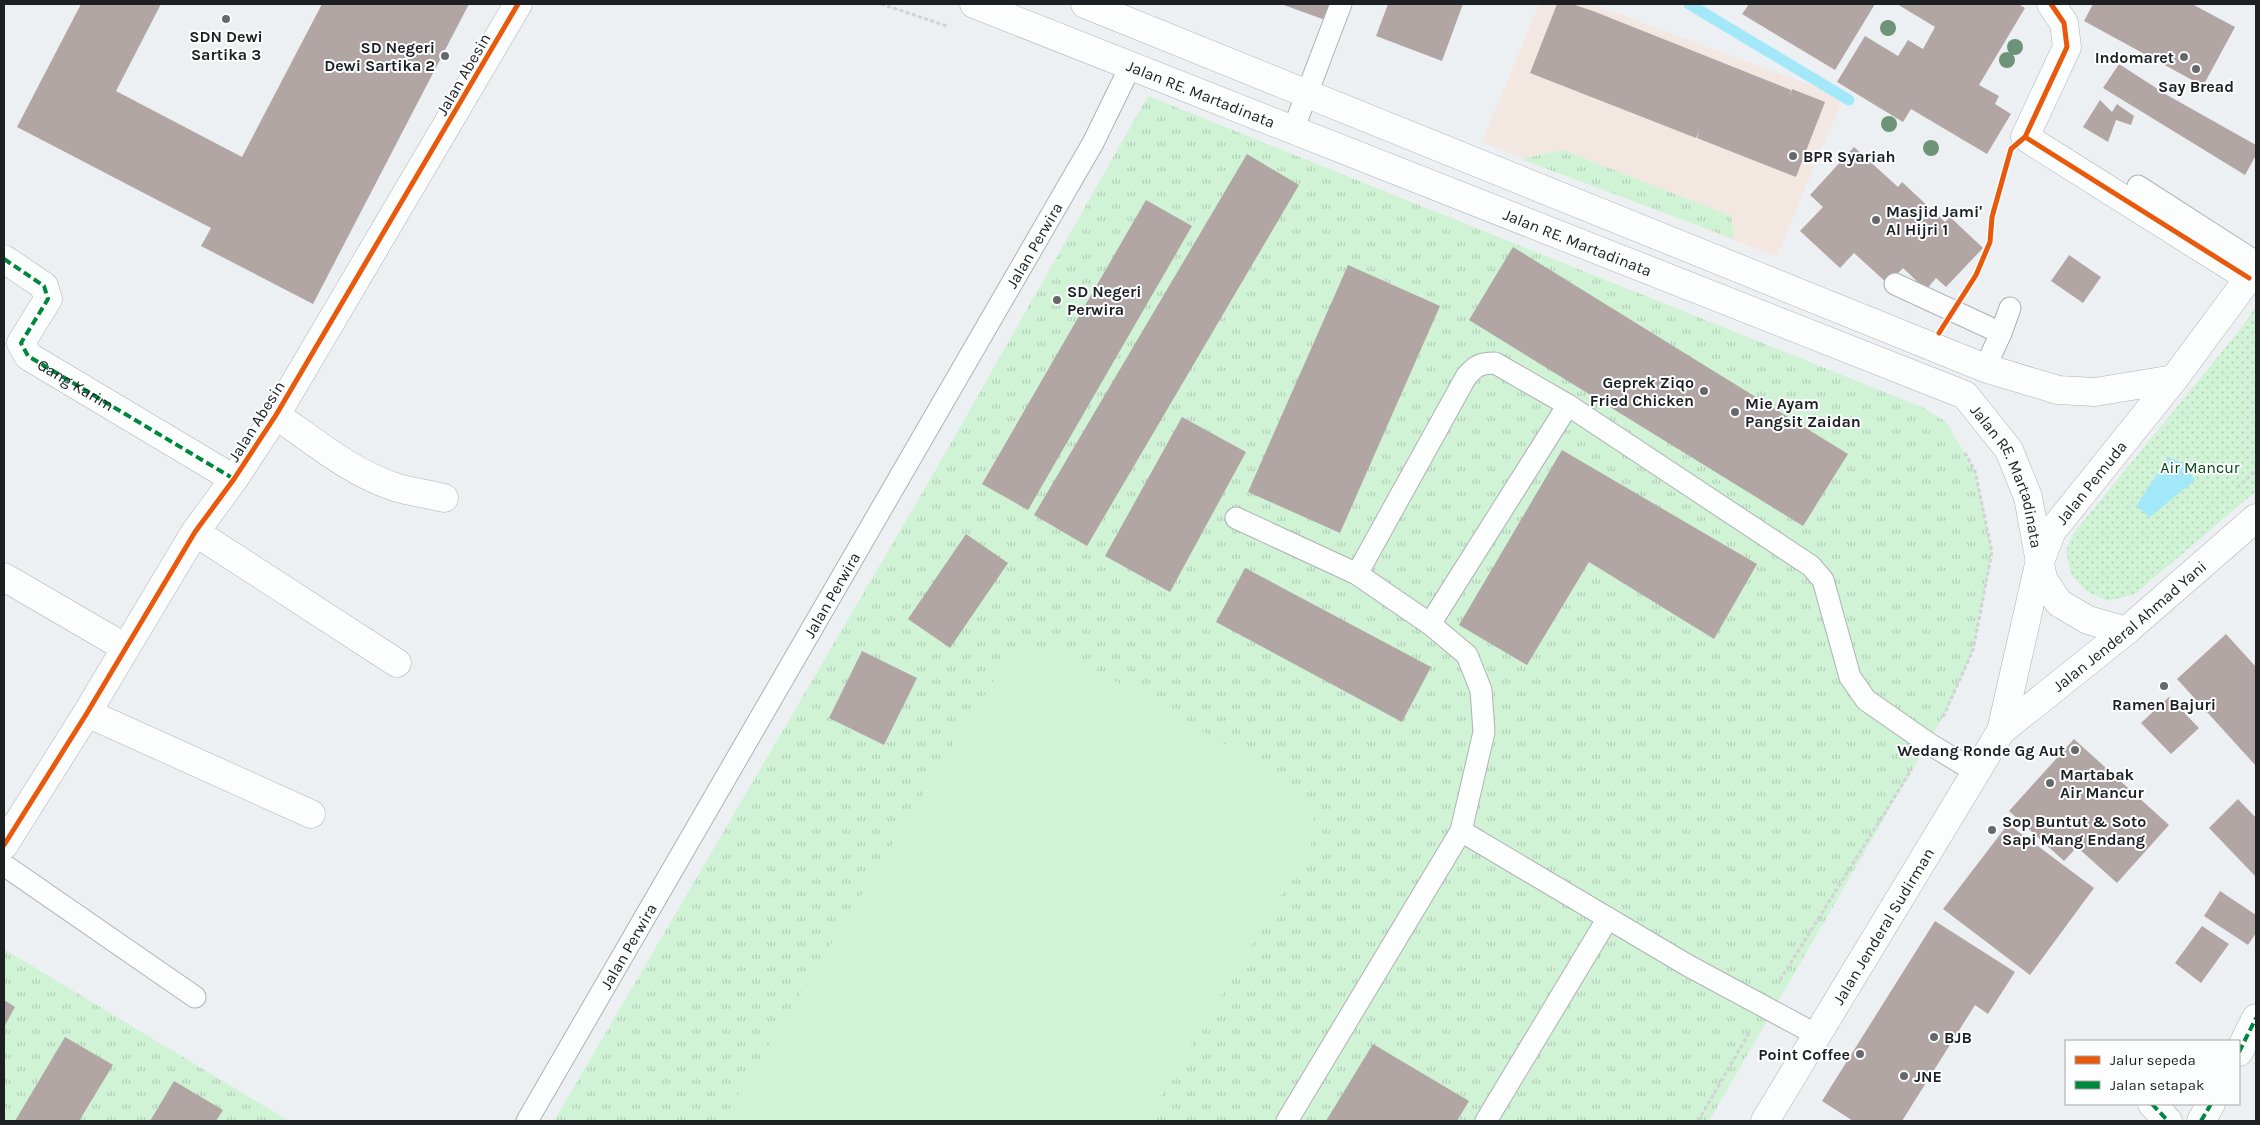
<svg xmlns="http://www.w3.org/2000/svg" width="2260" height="1125" viewBox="0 0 2260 1125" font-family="Karla,sans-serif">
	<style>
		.commercial { fill: #f2e8e1 }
		.grass { fill: url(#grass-tufts) }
		.park { fill: url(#park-dots) }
		.pitch { fill: #d0f2d5 }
		.water { fill: #a2e8f9 }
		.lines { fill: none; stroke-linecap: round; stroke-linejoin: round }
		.stream { stroke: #a2e8f9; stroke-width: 11 }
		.building { fill: #b2a6a5 }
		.service-casing { stroke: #afb2b4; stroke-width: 23 }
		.minor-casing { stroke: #afb2b4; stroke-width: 29 }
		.primary-casing { stroke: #afb2b4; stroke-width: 29 }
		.path { stroke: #d2d2d4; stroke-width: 3; stroke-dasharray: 4 2.5; stroke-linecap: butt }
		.service { stroke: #fcfdfd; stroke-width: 21 }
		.minor { stroke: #fcfdfd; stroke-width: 28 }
		.primary { stroke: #fcfdfd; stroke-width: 28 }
		.quiet { stroke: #00873e; stroke-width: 4; stroke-dasharray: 8 4; stroke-linecap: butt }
		.cycleway-casing { stroke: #fcfdfe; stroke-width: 8 }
		.cycleway { stroke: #e8590c; stroke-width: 5 }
		.tree { fill: #6d9378 }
		.poi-dot { fill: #66696b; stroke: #fcfdfe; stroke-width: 2 }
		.labels { text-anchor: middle; stroke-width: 4; stroke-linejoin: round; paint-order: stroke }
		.poi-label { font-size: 16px; font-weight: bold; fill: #1d2022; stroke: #fcfdfe; text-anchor: start }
		.street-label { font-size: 16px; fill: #1d2022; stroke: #fcfdfe }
		.park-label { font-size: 16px; fill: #044714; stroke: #fcfdfe }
	</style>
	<defs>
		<pattern id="grass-tufts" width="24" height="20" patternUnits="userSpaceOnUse" patternTransform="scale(1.25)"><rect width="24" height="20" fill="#d0f2d5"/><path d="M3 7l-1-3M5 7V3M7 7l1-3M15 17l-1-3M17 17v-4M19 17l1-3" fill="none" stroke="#b2cfb7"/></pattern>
		<pattern id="park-dots" width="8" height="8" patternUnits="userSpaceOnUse" patternTransform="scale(1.25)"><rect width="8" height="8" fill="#d0f2d5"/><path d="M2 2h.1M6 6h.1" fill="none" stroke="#b2cfb7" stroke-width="1.8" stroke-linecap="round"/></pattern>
	</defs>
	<rect width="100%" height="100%" fill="#edf0f3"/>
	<!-- commercial -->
	<path class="commercial" d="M1539,4H1592L1843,97L1777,257L1482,142Z"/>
	<!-- grass -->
	<path class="grass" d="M1148,96L1924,408L1946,422L1975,471L1992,552L1973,650L1949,706L1709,1121H554L942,459Z
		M1563,150L1731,216L1734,239L1521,159Z
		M4,949L284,1118L289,1121H4Z"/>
	<!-- park -->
	<path class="park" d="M2256,306V491L2135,594L2108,601L2086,591L2071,574L2066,551L2073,534L2243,326Z"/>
	<!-- pitch -->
	<path class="pitch" d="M1042,647L1054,648L1065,652L1295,785C1314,804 1320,825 1309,849L1146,1121H722L1001,668L1019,653Z"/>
	<!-- water -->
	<path class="water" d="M2169,457L2184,464L2195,480L2150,517L2136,506Z"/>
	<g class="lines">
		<!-- stream -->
		<path class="stream" d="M1689,4L1849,100"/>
	</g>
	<!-- building -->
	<path class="building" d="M81,4H161L116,91L242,157L322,4H469L313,304L201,246L211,228L17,127Z
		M1281,4H1334L1328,21Z
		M1388,4H1463L1442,61L1376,36Z
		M1557,4H1572L1593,11L1791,90L1790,96L1792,89L1825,102L1796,177L1697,138L1699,131L1696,138L1530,73Z
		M1749,4H1875L1835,70L1742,14Z
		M1897,4H2018L2025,8L1979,85L1999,96L1995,104L2011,114L1987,154L1911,109L1903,122L1837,82L1865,36L1898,56L1908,40L1923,49L1935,27Z
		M2093,4H2192L2235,27L2203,86L2084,21Z
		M2119,64L2167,95L2256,145V155L2245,175L2103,88Z
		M2100,100L2112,112L2117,104L2134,116L2131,125L2116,120L2108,142L2083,127Z
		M1854,147L1898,187L1902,182L1945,222L1950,217L1983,248L1946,287L1936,278L1926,290L1903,268L1888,284L1854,253L1840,268L1800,231L1823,207L1810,195Z
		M1247,154L1299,185L1087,546L1034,515Z
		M1146,200L1192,226L1028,510L982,484Z
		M1513,247L1848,454L1803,526L1469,320Z
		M2069,255L2101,277L2083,303L2051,281Z
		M1348,265L1440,306L1340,533L1248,492Z
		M1182,417L1246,452L1170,592L1105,556Z
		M1562,450L1757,564L1714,639L1589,562L1527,665L1459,625Z
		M966,534L1008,563L950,648L908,619Z
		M1245,568L1431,667L1402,722L1216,622Z
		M2226,634L2256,667V766L2177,679Z
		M862,651L917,678L884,745L829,718Z
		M2169,697L2199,728L2171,754L2141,723Z
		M2074,739L2169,825L2117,883L2077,847L2064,861L2009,811Z
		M2238,799L2256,818V877L2209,828Z
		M2008,824L2094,888L2030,975L1943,909Z
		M2220,891L2256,915V933L2248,945L2204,916Z
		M1935,921L2015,972L1988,1014L1975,1005L1902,1121H1853L1822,1101Z
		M2202,926L2229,944L2201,983L2175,963Z
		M4,1000L15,1007L4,1027Z
		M65,1037L113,1065L79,1121H15Z
		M1373,1044L1469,1101L1457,1121H1326Z
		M174,1081L223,1110L216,1121H150Z"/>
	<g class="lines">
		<!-- service casing -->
		<g class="service-casing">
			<g id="service">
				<path d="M1293,130L1341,4"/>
				<path d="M2138,186L2256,262"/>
				<path d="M1895,284L2001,333L1985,368"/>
				<path d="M2001,333L2010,308"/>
				<path d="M1236,518L1357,574L1466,377C1475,366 1480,363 1495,363L1568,405L1811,566L1823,580L1850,677L1866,700L1928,743L1976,772"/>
				<path d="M1357,574L1430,624L1568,405"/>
				<path d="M1461,831L1687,965L1817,1035"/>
				<path d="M4,865L195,997"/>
				<path id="s1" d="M527,1121L1093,143L1131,65"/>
				<path d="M1287,1121L1461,831L1484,732L1481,690L1467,655L1430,624"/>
				<path d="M1486,1121L1608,918"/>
			</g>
		</g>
		<!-- minor casing -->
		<g class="minor-casing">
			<path id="minor" d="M2051,4L2064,23L2067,47L2025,137L2249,278
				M4,259L44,286L48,299L21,343L28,356L234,479
				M276,415C315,442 350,472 395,487C410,492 428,494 444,498
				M195,532L397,663
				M4,577L126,648
				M87,713L311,814
				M4,845L87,713L195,532L234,479L276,415L518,4
				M2239,1052L2256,1018
				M2152,1104L2168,1121
				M2201,1121L2211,1104"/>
		</g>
		<!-- primary casing -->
		<g class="primary-casing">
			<g id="primary">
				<path id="s2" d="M974,4L1965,395L2009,450L2028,497L2043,579L2059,603L2088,620L2126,631"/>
				<path d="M1085,4L1985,368L2058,390L2095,392L2174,379"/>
				<path id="s3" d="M2001,731L2126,631L2256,518"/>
				<path id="s4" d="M1765,1121L2001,731L2039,564L2052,531L2174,379L2256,268"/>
			</g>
		</g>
		<!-- path -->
		<path class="path" d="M881,4L947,26
			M2237,488L2256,470
			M1943,717L1973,650L1992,552L1975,471L1965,453
			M1780,980L1912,769
			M1698,1121L1749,1033"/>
		<!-- service -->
		<use href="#service" class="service"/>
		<!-- minor -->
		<use href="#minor" class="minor"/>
		<!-- primary -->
		<use href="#primary" class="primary"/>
		<!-- quiet -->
		<g class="quiet">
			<path id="s5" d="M4,259L44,286L48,299L21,343L28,356L234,479"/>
			<path d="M2239,1052L2256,1018"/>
			<path d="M2152,1104L2168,1121"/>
			<path d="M2201,1121L2211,1104"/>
		</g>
		<!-- cycleway casing -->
		<g class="cycleway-casing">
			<path id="cycleway" d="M2051,4L2064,23L2067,47L2025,137L2249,278
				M1939,333L1976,275L1990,242L1992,217L2011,149L2025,137
				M4,845L87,713L195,532L234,479L276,415L518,4"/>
		</g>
		<!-- cycleway -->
		<use href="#cycleway" class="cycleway"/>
	</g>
	<!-- trees -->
	<g class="tree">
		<circle cx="1888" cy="28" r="8"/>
		<circle cx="2015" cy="47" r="8"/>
		<circle cx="2007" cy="60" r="8"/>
		<circle cx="1889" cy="124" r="8"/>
		<circle cx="1931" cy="148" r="8"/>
	</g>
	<!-- markers -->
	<g class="poi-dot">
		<circle cx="226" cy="19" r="5"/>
		<circle cx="445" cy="56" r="5"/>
		<circle cx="2184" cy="57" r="5"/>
		<circle cx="2196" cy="69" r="5"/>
		<circle cx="1793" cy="156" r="5"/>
		<circle cx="1876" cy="220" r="5"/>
		<circle cx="1057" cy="300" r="5"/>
		<circle cx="1704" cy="391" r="5"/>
		<circle cx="1735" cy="412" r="5"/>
		<circle cx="2164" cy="686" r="5"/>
		<circle cx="2075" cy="750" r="5"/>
		<circle cx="2050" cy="783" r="5"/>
		<circle cx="1992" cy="830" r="5"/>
		<circle cx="1934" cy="1037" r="5"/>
		<circle cx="1860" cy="1054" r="5"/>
		<circle cx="1904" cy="1076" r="5"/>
	</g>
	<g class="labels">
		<!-- poi labels -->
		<g class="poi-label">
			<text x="226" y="42" text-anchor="middle">SDN Dewi<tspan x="226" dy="18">Sartika 3</tspan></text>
			<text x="435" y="53" text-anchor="end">SD Negeri<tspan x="435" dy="18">Dewi Sartika 2</tspan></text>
			<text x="2174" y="63" text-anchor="end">Indomaret</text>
			<text x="2196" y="92" text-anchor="middle">Say Bread</text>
			<text x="1803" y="162">BPR Syariah</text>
			<text x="1886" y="217">Masjid Jami'<tspan x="1886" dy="18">Al Hijri 1</tspan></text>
			<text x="1067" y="297">SD Negeri<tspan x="1067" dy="18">Perwira</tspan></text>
			<text x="1694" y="388" text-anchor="end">Geprek Ziqo<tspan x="1694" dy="18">Fried Chicken</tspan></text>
			<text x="1745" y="409">Mie Ayam<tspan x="1745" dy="18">Pangsit Zaidan</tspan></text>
			<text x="2164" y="710" text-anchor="middle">Ramen Bajuri</text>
			<text x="2065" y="756" text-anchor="end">Wedang Ronde Gg Aut</text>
			<text x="2060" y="780">Martabak<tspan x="2060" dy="18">Air Mancur</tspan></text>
			<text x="2002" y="827">Sop Buntut &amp; Soto<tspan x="2002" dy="18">Sapi Mang Endang</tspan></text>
			<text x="1944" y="1043">BJB</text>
			<text x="1850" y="1060" text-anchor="end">Point Coffee</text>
			<text x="1914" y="1082">JNE</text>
		</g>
		<!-- street labels -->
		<g class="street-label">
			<text transform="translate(463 74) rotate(-60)" y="6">Jalan Abesin</text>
			<text dy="6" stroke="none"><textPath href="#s2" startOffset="244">Jalan RE. Martadinata</textPath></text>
			<text dy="6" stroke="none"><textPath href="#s2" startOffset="649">Jalan RE. Martadinata</textPath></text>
			<text dy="6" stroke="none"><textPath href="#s1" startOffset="1012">Jalan Perwira</textPath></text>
			<text dy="6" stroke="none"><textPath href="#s5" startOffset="184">Gang Karim</textPath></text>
			<text transform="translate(256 421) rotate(-58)" y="6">Jalan Abesin</text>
			<text dy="6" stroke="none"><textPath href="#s2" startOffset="1159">Jalan RE. Martadinata</textPath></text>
			<text dy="6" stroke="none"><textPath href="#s4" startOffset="725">Jalan Pemuda</textPath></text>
			<text dy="6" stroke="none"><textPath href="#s1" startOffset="608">Jalan Perwira</textPath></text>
			<text dy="6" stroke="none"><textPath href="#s3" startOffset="166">Jalan Jenderal Ahmad Yani</textPath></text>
			<text dy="6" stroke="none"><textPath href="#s4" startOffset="228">Jalan Jenderal Sudirman</textPath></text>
			<text dy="6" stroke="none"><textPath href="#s1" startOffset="202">Jalan Perwira</textPath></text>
		</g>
		<!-- park labels -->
		<g class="park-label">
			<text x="2200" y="473">Air Mancur</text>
		</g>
	</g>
	<!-- border -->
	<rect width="2260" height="1125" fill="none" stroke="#1d2022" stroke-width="10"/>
	<!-- legend -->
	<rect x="2065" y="1040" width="175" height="65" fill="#fcfdfe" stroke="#a3a5a6"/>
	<rect x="2075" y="1056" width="25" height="8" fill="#e8590c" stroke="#a3a5a6"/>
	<text x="2110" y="1065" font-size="15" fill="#1d2022">Jalur sepeda</text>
	<rect x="2075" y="1081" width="25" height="8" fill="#00873e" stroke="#a3a5a6"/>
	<text x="2110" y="1090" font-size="15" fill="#1d2022">Jalan setapak</text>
</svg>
